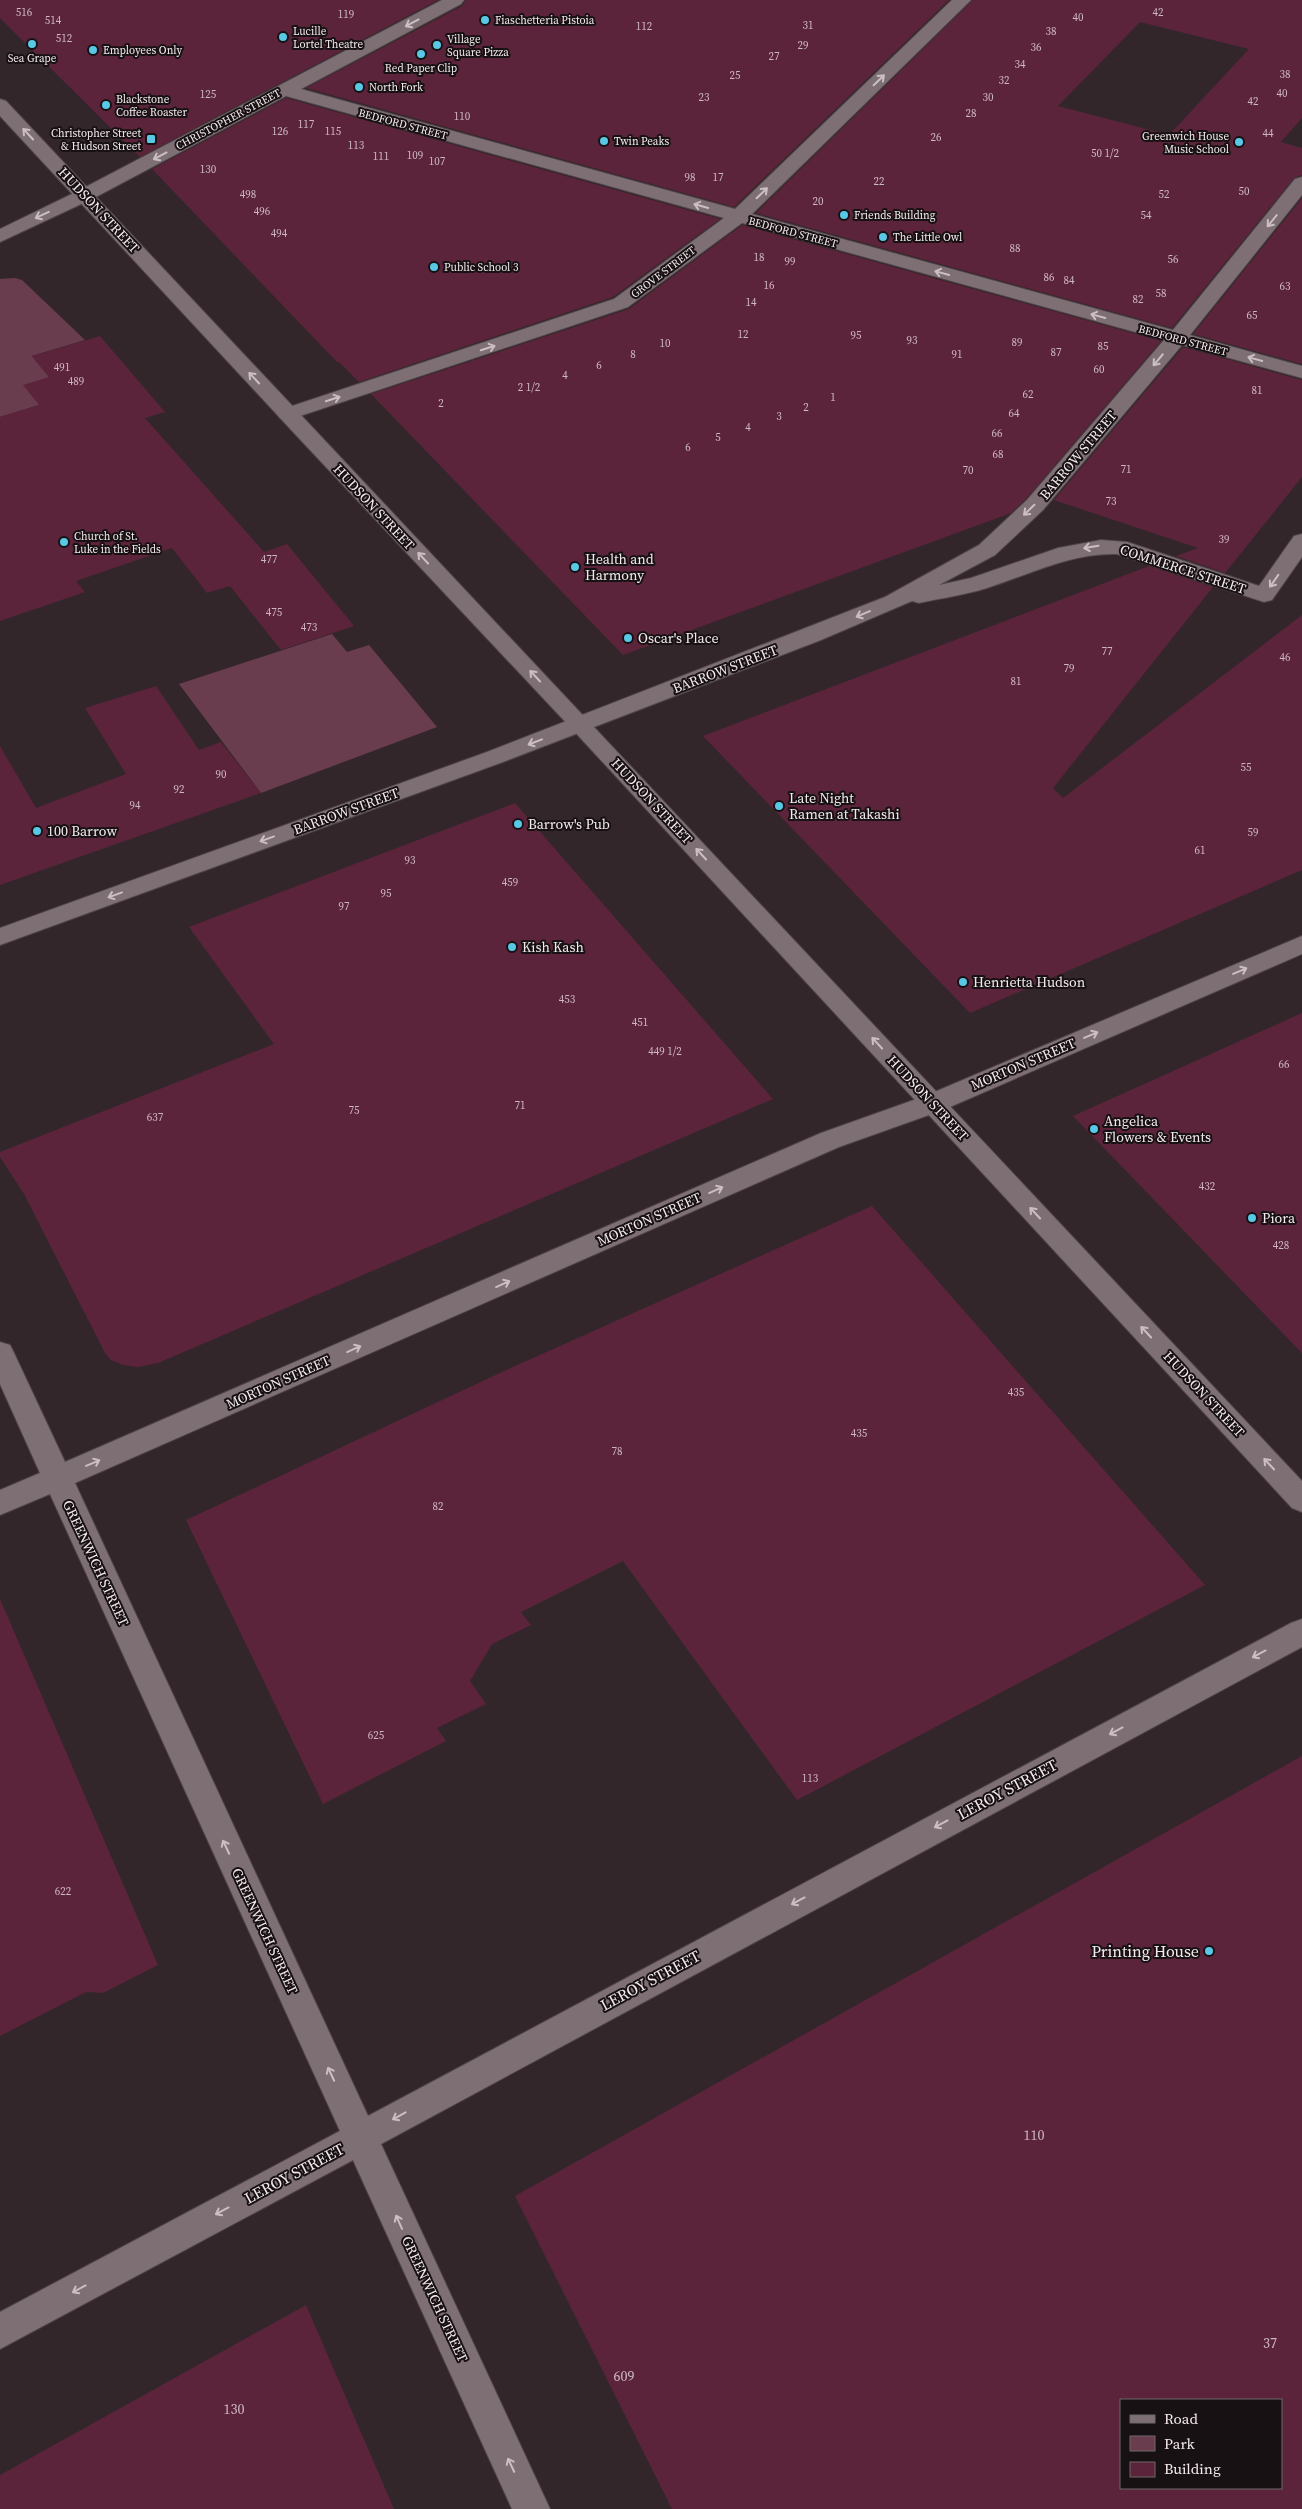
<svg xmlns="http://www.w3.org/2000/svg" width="1302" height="2509" viewBox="0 0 1302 2509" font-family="'Source Serif 4',serif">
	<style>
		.green { fill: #6a3d4e }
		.building { fill: #5b243b; fill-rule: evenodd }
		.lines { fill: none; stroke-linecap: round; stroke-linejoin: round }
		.street-casing { stroke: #4e4447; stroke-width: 2 }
		.secondary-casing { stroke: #4e4447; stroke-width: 2 }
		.street { fill: #7e6f74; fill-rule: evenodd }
		.secondary { fill: #7e6f74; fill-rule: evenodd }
		.oneway { stroke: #cbbfc3 }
		.poi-dot { fill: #58c8e4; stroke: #171113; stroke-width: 2 }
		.labels { text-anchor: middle; stroke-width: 4; stroke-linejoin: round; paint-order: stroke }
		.number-label { font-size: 11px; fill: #ceb8c0 }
		.far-poi-label { font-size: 11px; fill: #f4eaed; stroke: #171113; text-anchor: start }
		.far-street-label { font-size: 11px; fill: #f4eaed; stroke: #171113 }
		.street-label { font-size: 14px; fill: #f4eaed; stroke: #171113 }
		.poi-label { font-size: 14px; fill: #f4eaed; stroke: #171113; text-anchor: start }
		.near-number-label { font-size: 14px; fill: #ceb8c0 }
		.near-street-label { font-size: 16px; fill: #f4eaed; stroke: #171113 }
		.near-poi-label { font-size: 16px; fill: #f4eaed; stroke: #171113; text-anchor: end }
	</style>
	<rect width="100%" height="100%" fill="#33262a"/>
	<!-- green -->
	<path class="green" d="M15,278L22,280L85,340L32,356L49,377L39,405L0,417V279Z
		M332,634L347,652L369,645L437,727L261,793L179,684Z"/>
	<!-- building -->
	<path class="building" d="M0,0H438L140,157L0,18Z
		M466,0H949L734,207L306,88L462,6Z
		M973,0H1302V118L1281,142L1302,148V175L1294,178L1172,328L756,213ZM1140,22L1249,49L1169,135L1058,106Z
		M286,98L720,219L613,297L359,382L339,362H337L152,169Z
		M1302,198V364L1193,334Z
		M742,225L1161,341L1026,499L1011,513L623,655L371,394L629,309Z
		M100,336L165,412L145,418L264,552L287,544L354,626L281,650L230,586L207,593L172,548L76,581L85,592L0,621V417L39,405L23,385L49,377L32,356Z
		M1183,347L1302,380V477L1225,573L1176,556L1198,548L1054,500Z
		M1149,566L1213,587L1053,788L1063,798L1302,615V870L970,1013L703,736Z
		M156,686L199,750L221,742L261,793L0,885V746L36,808L126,774L85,708Z
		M515,803L773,1099L158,1363L138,1367L123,1365L111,1360L105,1353L24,1194L0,1157V1152L274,1044L189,927Z
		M1302,1013V1353L1073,1116Z
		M872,1206L1205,1585L797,1800L623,1561L521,1612L531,1625L492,1644L470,1681L486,1704L437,1728L446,1741L323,1804L186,1520L504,1371Z
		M0,1599L158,1965L103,1993L86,1992L0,2036Z
		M1302,1756V2509H672L515,2196ZM1121,2400H1281V2488H1121Z
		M306,2305L394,2509H0V2475Z"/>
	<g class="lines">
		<!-- street casing -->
		<g class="street-casing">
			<path id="street" d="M442,0H464L461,4L301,89L735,209L952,0H971L752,214L1173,330L1295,179L1302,177V195L1190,335L1302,366V378L1182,345L1043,510L995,555L939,585L971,578L1058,548L1101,540L1127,542L1259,586L1294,536L1302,534V557L1272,600L1264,602L1117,554C1070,553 1031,574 987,588C965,595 942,598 919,603L912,601L821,640L503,762L0,945V928L487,752L885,597L979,545L1027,500L1164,340L742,223L628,307L294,418L287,420L280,418L277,414L280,410L614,299L724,218L286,96L92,199L0,242V229L78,191Z
				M1302,936V954L943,1110L839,1147L75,1483L368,2116L1291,1623L1302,1619V1647L381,2144L550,2509H512L353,2160L0,2349V2312L340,2131L50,1494L0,1515V1490L40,1473L0,1384V1342L10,1345L14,1353L65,1462L821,1133L925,1096Z"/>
		</g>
		<!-- secondary casing -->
		<g class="secondary-casing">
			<path id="secondary" d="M0,99L6,101L1302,1481V1512L1292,1508L573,730L295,434L0,116Z"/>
		</g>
		<!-- street -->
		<use href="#street" class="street"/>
		<!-- secondary -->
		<use href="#secondary" class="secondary"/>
	</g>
	<!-- one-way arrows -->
	<defs><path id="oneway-shaft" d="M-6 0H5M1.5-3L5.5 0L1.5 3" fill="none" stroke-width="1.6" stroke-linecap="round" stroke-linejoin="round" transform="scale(1.25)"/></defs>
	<g class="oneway">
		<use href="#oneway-shaft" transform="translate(412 23) rotate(152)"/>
		<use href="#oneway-shaft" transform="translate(879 80) rotate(-44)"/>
		<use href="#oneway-shaft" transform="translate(28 134) rotate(-133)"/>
		<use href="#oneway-shaft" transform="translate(160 156) rotate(152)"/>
		<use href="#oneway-shaft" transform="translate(762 193) rotate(-44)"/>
		<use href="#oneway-shaft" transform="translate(701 206) rotate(-164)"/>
		<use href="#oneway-shaft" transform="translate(42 215) rotate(155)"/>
		<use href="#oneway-shaft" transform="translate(1272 221) rotate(129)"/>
		<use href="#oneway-shaft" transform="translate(942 273) rotate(-165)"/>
		<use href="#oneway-shaft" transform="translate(1098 316) rotate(-165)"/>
		<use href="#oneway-shaft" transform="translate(488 348) rotate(-18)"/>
		<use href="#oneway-shaft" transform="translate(1255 359) rotate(-165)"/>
		<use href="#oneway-shaft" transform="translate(1158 360) rotate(130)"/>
		<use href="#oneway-shaft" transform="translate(254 378) rotate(-133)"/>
		<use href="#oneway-shaft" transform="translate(333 399) rotate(-18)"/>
		<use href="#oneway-shaft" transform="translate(1029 510) rotate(136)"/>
		<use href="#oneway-shaft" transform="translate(1091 547) rotate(171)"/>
		<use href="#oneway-shaft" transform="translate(423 558) rotate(-133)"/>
		<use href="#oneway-shaft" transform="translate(1274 581) rotate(125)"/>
		<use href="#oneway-shaft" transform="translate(863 614) rotate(157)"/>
		<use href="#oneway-shaft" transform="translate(535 676) rotate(-133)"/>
		<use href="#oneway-shaft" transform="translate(535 742) rotate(159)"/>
		<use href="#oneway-shaft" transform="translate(267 839) rotate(160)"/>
		<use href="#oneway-shaft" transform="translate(701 854) rotate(-133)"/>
		<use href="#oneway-shaft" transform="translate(115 895) rotate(160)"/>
		<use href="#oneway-shaft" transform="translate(1240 971) rotate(-23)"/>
		<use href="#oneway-shaft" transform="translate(1091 1035) rotate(-23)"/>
		<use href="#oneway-shaft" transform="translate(877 1043) rotate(-133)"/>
		<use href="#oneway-shaft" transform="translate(716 1190) rotate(-24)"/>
		<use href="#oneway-shaft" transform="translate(1035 1213) rotate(-133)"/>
		<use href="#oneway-shaft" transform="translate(503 1284) rotate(-24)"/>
		<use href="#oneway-shaft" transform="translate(1146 1332) rotate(-133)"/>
		<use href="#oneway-shaft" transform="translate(354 1349) rotate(-24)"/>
		<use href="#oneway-shaft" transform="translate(93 1463) rotate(-23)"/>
		<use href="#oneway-shaft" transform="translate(1269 1464) rotate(-133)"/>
		<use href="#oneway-shaft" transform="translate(1259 1654) rotate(152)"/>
		<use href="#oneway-shaft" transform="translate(1116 1731) rotate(152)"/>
		<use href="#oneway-shaft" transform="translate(941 1824) rotate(152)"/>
		<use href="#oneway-shaft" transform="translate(226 1847) rotate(-115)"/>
		<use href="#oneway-shaft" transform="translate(798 1901) rotate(152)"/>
		<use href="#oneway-shaft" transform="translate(331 2074) rotate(-115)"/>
		<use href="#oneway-shaft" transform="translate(399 2116) rotate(151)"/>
		<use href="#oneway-shaft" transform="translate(222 2211) rotate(152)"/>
		<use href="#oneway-shaft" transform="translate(399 2222) rotate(-114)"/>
		<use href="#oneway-shaft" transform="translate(79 2289) rotate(152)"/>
		<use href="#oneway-shaft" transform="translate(511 2465) rotate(-115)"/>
	</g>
	<!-- markers -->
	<g class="poi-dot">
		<circle cx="485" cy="20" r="5"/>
		<circle cx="283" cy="37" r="5"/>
		<circle cx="32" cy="44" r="5"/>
		<circle cx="437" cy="45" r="5"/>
		<circle cx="93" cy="50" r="5"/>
		<circle cx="421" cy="54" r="5"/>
		<circle cx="359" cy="87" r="5"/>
		<circle cx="106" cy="105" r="5"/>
		<rect x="146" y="134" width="10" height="10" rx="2.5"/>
		<circle cx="604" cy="141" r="5"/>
		<circle cx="1239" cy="142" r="5"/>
		<circle cx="844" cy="215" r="5"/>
		<circle cx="883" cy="237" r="5"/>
		<circle cx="434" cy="267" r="5"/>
		<circle cx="64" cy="542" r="5"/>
		<circle cx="575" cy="567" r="5"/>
		<circle cx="628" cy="638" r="5"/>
		<circle cx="779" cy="806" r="5"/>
		<circle cx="518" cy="824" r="5"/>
		<circle cx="37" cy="831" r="5"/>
		<circle cx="512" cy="947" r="5"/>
		<circle cx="963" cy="982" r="5"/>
		<circle cx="1094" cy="1129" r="5"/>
		<circle cx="1252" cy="1218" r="5"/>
		<circle cx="1209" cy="1951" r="5"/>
	</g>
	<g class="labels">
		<!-- number labels -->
		<g class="number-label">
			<text x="24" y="16">516</text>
			<text x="1158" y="16">42</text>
			<text x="346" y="18">119</text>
			<text x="1078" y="21">40</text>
			<text x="53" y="24">514</text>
			<text x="808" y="29">31</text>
			<text x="644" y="30">112</text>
			<text x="1051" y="35">38</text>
			<text x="64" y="42">512</text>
			<text x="803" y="49">29</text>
			<text x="1036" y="51">36</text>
			<text x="774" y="60">27</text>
			<text x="1020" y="68">34</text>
			<text x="1285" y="78">38</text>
			<text x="735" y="79">25</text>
			<text x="1004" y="84">32</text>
			<text x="1282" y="97">40</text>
			<text x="208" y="98">125</text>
			<text x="704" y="101">23</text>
			<text x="988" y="101">30</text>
			<text x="1253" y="105">42</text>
			<text x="971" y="117">28</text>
			<text x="462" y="120">110</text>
			<text x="306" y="128">117</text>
			<text x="280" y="135">126</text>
			<text x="333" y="135">115</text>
			<text x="1268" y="137">44</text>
			<text x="936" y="141">26</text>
			<text x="356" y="149">113</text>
			<text x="1105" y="157">50 1/2</text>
			<text x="415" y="159">109</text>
			<text x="381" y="160">111</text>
			<text x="437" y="165">107</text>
			<text x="208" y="173">130</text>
			<text x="690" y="181">98</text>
			<text x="718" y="181">17</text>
			<text x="879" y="185">22</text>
			<text x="1244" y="195">50</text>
			<text x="248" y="198">498</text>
			<text x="1164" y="198">52</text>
			<text x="818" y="205">20</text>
			<text x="262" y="215">496</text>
			<text x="1146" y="219">54</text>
			<text x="279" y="237">494</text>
			<text x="1015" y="252">88</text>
			<text x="759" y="261">18</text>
			<text x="1173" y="263">56</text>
			<text x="790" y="265">99</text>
			<text x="1049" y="281">86</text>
			<text x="1069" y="284">84</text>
			<text x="769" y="289">16</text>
			<text x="1285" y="290">63</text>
			<text x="1161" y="297">58</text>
			<text x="1138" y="303">82</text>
			<text x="751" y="306">14</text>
			<text x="1252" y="319">65</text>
			<text x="743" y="338">12</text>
			<text x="856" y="339">95</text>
			<text x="912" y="344">93</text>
			<text x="1017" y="346">89</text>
			<text x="665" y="347">10</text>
			<text x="1103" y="350">85</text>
			<text x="1056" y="356">87</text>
			<text x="633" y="358">8</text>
			<text x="957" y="358">91</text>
			<text x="599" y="369">6</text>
			<text x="62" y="371">491</text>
			<text x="1099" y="373">60</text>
			<text x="565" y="379">4</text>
			<text x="76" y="385">489</text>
			<text x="529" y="391">2 1/2</text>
			<text x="1257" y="394">81</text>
			<text x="1028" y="398">62</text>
			<text x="833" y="401">1</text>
			<text x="441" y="407">2</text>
			<text x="806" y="411">2</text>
			<text x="1014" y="417">64</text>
			<text x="779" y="420">3</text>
			<text x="748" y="431">4</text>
			<text x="997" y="437">66</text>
			<text x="718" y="441">5</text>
			<text x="688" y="451">6</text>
			<text x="998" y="458">68</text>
			<text x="1126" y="473">71</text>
			<text x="968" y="474">70</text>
			<text x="1111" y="505">73</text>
			<text x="1224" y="543">39</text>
			<text x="269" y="563">477</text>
			<text x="274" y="616">475</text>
			<text x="309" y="631">473</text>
			<text x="1107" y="655">77</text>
			<text x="1285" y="661">46</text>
			<text x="1069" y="672">79</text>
			<text x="1016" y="685">81</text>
			<text x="1246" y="771">55</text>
			<text x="221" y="778">90</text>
			<text x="179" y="793">92</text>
			<text x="135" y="809">94</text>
			<text x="1253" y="836">59</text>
			<text x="1200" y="854">61</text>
			<text x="410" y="864">93</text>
			<text x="510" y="886">459</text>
			<text x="386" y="897">95</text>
			<text x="344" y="910">97</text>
			<text x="567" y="1003">453</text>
			<text x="640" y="1026">451</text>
			<text x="665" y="1055">449 1/2</text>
			<text x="1284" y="1068">66</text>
			<text x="520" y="1109">71</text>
			<text x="354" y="1114">75</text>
			<text x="155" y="1121">637</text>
			<text x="1207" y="1190">432</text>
			<text x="1281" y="1249">428</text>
			<text x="1016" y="1396">435</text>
			<text x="859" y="1437">435</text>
			<text x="617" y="1455">78</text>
			<text x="438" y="1510">82</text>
			<text x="376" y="1739">625</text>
			<text x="810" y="1782">113</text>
			<text x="63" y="1895">622</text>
		</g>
		<!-- far-poi labels -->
		<g class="far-poi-label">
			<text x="495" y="24">Fiaschetteria Pistoia</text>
			<text x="293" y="35">Lucille<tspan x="293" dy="13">Lortel Theatre</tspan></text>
			<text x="447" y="43">Village<tspan x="447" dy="13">Square Pizza</tspan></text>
			<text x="103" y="54">Employees Only</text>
			<text x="32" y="62" text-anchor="middle">Sea Grape</text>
			<text x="421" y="72" text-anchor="middle">Red Paper Clip</text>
			<text x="369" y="91">North Fork</text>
			<text x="116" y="103">Blackstone<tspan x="116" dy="13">Coffee Roaster</tspan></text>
			<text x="141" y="137" text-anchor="end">Christopher Street<tspan x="141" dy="13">&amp; Hudson Street</tspan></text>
			<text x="1229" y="140" text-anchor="end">Greenwich House<tspan x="1229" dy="13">Music School</tspan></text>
			<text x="614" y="145">Twin Peaks</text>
			<text x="854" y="219">Friends Building</text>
			<text x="893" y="241">The Little Owl</text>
			<text x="444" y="271">Public School 3</text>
			<text x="74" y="540">Church of St.<tspan x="74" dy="13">Luke in the Fields</tspan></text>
		</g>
		<!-- far-street labels -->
		<g class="far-street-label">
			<text transform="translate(228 119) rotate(-28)" y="4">CHRISTOPHER STREET</text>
			<text transform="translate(403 124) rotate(15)" y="4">BEDFORD STREET</text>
			<text transform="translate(793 232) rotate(15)" y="4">BEDFORD STREET</text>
			<text transform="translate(663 272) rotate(-37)" y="4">GROVE STREET</text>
			<text transform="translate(1183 340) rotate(15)" y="4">BEDFORD STREET</text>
		</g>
		<!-- street labels -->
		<g class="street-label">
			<text transform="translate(99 210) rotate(47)" y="5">HUDSON STREET</text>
			<text transform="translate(1078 455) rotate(-50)" y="5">BARROW STREET</text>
			<text transform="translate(374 507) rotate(47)" y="5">HUDSON STREET</text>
			<text transform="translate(1183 569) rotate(18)" y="5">COMMERCE STREET</text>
			<text transform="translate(725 669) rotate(-21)" y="5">BARROW STREET</text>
			<text transform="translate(652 801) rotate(47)" y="5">HUDSON STREET</text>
			<text transform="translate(346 811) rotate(-20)" y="5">BARROW STREET</text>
			<text transform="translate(1023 1064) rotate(-23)" y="5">MORTON STREET</text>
			<text transform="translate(928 1098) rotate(47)" y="5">HUDSON STREET</text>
			<text transform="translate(649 1219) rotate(-24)" y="5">MORTON STREET</text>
			<text transform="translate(278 1382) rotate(-24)" y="5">MORTON STREET</text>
			<text transform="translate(1204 1394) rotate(47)" y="5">HUDSON STREET</text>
			<text transform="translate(96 1563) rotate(65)" y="5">GREENWICH STREET</text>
			<text transform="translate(265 1931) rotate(65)" y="5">GREENWICH STREET</text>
			<text transform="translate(435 2299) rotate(65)" y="5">GREENWICH STREET</text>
		</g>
		<!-- poi labels -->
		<g class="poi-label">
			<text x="585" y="564">Health and<tspan x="585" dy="16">Harmony</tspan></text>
			<text x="638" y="643">Oscar's Place</text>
			<text x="789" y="803">Late Night<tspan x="789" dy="16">Ramen at Takashi</tspan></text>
			<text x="528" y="829">Barrow's Pub</text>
			<text x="47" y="836">100 Barrow</text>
			<text x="522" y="952">Kish Kash</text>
			<text x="973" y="987">Henrietta Hudson</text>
			<text x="1104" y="1126">Angelica<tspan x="1104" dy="16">Flowers &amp; Events</tspan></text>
			<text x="1262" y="1223">Piora</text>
		</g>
		<!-- near-number labels -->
		<g class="near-number-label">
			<text x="1034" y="2140">110</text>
			<text x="1270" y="2348">37</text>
			<text x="624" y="2381">609</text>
			<text x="234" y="2414">130</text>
		</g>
		<!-- near-street labels -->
		<g class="near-street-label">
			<text transform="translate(1007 1789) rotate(-28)" y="6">LEROY STREET</text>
			<text transform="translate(650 1980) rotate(-28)" y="6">LEROY STREET</text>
			<text transform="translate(294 2173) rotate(-28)" y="6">LEROY STREET</text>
		</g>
		<!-- near-poi labels -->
		<g class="near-poi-label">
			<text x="1199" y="1957">Printing House</text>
		</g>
	</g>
	<!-- legend -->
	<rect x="1120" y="2399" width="162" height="90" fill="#171113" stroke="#6f686a"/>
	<rect x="1130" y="2415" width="25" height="8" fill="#7e6f74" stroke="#6f686a"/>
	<text x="1164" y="2424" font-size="15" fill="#f4eaed">Road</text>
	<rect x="1130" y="2436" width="25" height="15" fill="#6a3d4e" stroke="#6f686a"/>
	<text x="1164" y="2449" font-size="15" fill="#f4eaed">Park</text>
	<rect x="1130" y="2462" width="25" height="15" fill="#5b243b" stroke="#6f686a"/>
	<text x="1164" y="2474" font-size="15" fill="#f4eaed">Building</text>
</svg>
